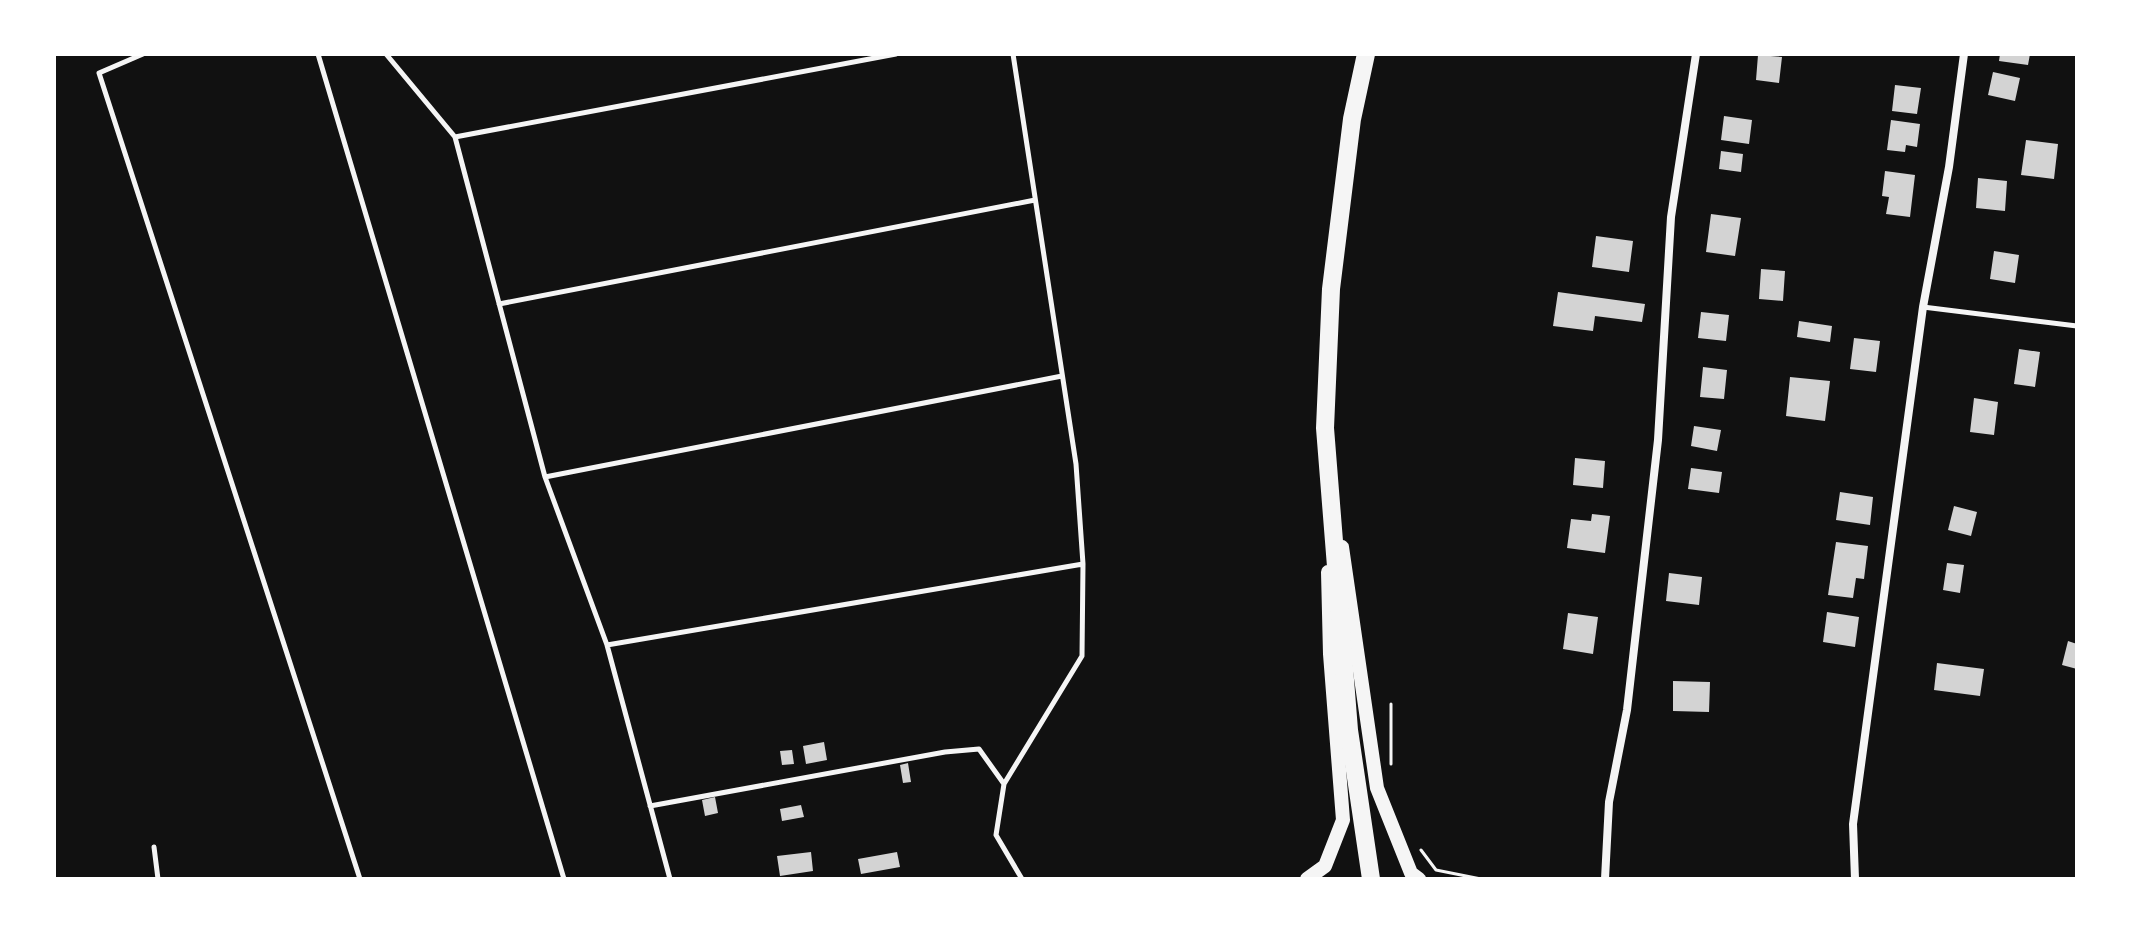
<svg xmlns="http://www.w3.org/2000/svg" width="2131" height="933" viewBox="0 0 2131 933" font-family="'Alegreya Sans',sans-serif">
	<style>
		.building { fill: #d3d3d3 }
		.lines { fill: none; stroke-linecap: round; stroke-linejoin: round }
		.path { stroke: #f5f5f5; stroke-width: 3 }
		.service { stroke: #f5f5f5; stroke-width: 5 }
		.minor { stroke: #f5f5f5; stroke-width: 8 }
		.secondary { stroke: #f5f5f5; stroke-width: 14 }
		.trunk { stroke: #f5f5f5; stroke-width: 18 }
	</style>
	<rect width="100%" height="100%" fill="#111"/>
	<!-- building -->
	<path class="building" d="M2000,54H2030L2028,65L1999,61Z
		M1758,55L1782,57L1779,83L1756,80Z
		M1993,72L2020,78L2015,101L1988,95Z
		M1895,85L1921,88L1917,114L1892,111Z
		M1724,116L1752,120L1749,144L1721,140Z
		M1891,120L1920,124L1917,147L1906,145L1905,152L1887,150Z
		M2026,140L2058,144L2054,179L2021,175Z
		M1721,151L1743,154L1741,172L1719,169Z
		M1885,171L1915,175L1910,217L1886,214L1889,197L1882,196Z
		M1978,178L2007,181L2005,211L1976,208Z
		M1711,214L1741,218L1735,256L1706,252Z
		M1596,236L1633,241L1629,272L1592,267Z
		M1994,251L2019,255L2015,283L1990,279Z
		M1761,269L1785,271L1783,301L1759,299Z
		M1558,292L1645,304L1642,322L1595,316L1593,331L1553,326Z
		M1701,312L1729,315L1726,341L1698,338Z
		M1799,321L1832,326L1830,342L1797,337Z
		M1854,338L1880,341L1876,372L1850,369Z
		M2019,349L2040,352L2035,387L2014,384Z
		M1703,367L1727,370L1724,399L1700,397Z
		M1790,377L1830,381L1825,421L1786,416Z
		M1974,398L1998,402L1994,435L1970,432Z
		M1694,426L1721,430L1717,451L1691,446Z
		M1575,458L1605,461L1603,488L1573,485Z
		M1691,468L1722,472L1719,493L1688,489Z
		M1840,492L1873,497L1870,525L1836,520Z
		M1954,506L1977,512L1971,536L1948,530Z
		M1592,514L1610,516L1605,553L1567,548L1571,519L1591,521Z
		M1836,542L1868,546L1864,579L1856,578L1853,598L1828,595Z
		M1947,563L1964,565L1960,593L1943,590Z
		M1669,573L1702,577L1699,605L1666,601Z
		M1827,612L1859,617L1855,647L1823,642Z
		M1568,613L1598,617L1593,654L1563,649Z
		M2068,641L2077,644V669L2062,665Z
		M1937,663L1984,669L1980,696L1934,690Z
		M1673,681L1710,682L1709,712L1673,711Z
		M824,742L827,760L806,764L803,746Z
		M792,750L794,764L782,765L780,751Z
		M908,763L911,782L903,783L900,765Z
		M715,797L718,813L705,816L702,800Z
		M801,805L804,817L782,821L780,809Z
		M811,852L813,871L780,876L777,856Z
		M897,852L900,867L861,874L858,859Z"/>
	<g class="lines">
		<!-- path -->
		<path class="path" d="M1391,764V704
			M1421,850L1436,870L1481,879"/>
		<!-- service -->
		<path class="service" d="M143,54L99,73L360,879
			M318,54L564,879
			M386,54L455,137L545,477L607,645L670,879
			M1013,54L1076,464L1083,564L1082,656L1004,784L996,835L1022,879
			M455,137L896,54
			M499,304L1035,200
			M1923,307L2077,326
			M545,477L1062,376
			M607,645L1083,564
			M650,806L945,752L979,749L1004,784
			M154,847L158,879"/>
		<!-- minor -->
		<path class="minor" d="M1605,879L1609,802L1627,710L1658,440L1671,217L1696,54
			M1855,879L1853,824L1923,307L1949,167L1964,54"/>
		<!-- secondary -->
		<path class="secondary" d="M1342,547L1377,788L1411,873L1419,879
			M1307,879L1325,866L1343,820L1330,654L1328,572"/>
		<!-- trunk -->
		<path class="trunk" d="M1366,54L1352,119L1331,289L1325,428L1349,730L1371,879"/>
	</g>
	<!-- border -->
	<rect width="2131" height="933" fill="none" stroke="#ffffff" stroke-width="112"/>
</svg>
